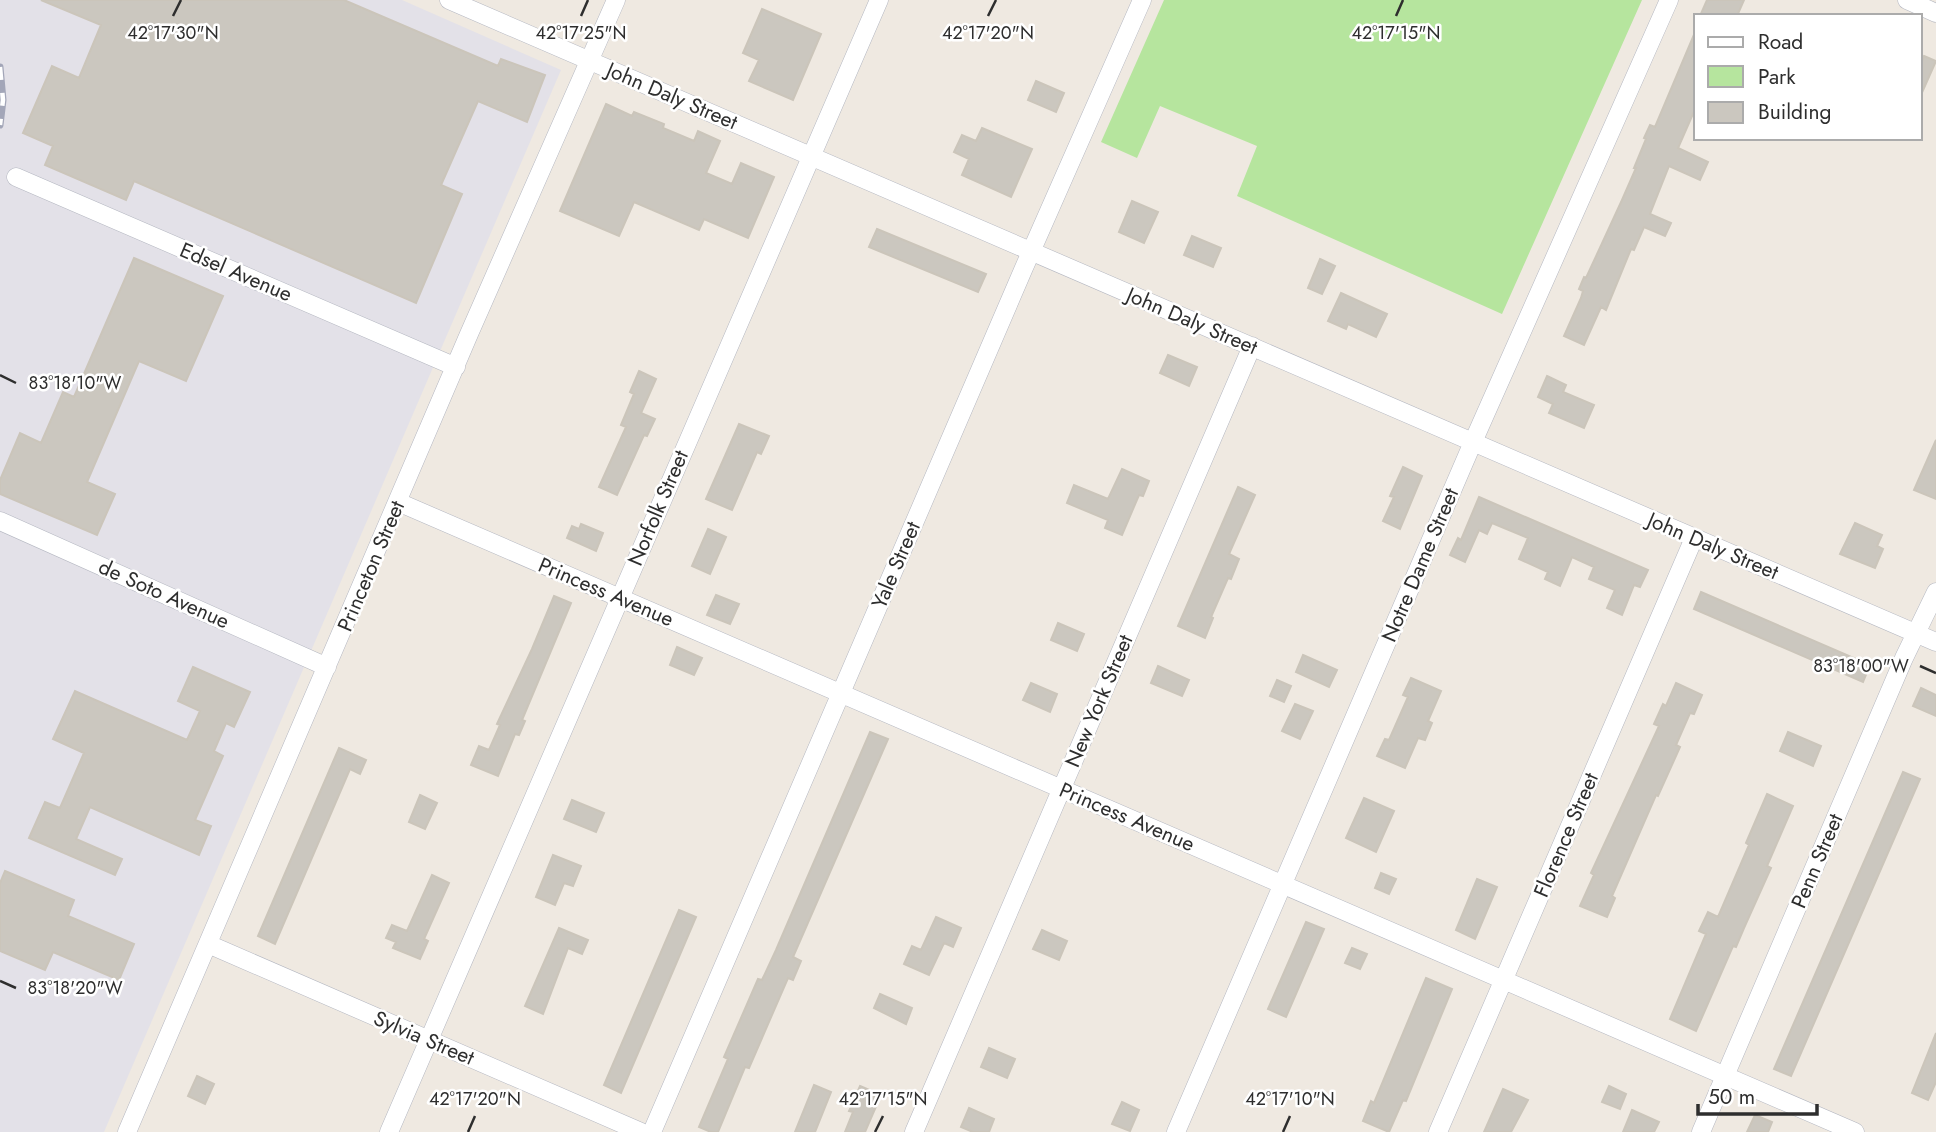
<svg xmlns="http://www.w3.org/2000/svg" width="1936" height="1132" viewBox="0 0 1936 1132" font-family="Jost,sans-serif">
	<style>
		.industrial { fill: #e3e1e8 }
		.green { fill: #b6e59e }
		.building { fill: #cbc7bf; stroke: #cbc5ba; stroke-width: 2 }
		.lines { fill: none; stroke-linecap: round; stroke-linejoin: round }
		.street-casing { stroke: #b4b7c1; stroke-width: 19 }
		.street { stroke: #fff; stroke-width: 18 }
		.rail-casing { stroke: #a3a6b8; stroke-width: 7 }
		.rail { stroke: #fff; stroke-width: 4.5; stroke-dasharray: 13; stroke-linecap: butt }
		.ticks { fill: none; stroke: #2e2e2e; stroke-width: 2.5 }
		.labels { text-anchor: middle; stroke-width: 5; stroke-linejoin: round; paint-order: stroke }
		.street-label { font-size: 21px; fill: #2e2e2e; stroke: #fff }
		.ticks-label { font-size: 18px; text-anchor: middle; fill: #2e2e2e; stroke: #fff; stroke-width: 5; stroke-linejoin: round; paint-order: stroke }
	</style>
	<rect width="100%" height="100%" fill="#efe9e1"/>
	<!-- industrial -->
	<path class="industrial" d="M0,0H402L561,70L104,1132H0Z"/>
	<!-- green -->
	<path class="green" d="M1164,0H1642L1502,314L1237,196L1257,146L1160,106L1137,158L1101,142Z"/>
	<!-- building -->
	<path class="building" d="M41,0H344L498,66L501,59L545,75L527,122L478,101L441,185L462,194L416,303L134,181L126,200L45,165L53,146L23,133L52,66L79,78L101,25Z
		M1707,0H1744L1737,16H1700Z
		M762,9L821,34L793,100L749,81L759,60L743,53Z
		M1696,30V107L1678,148L1708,162L1700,180L1669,166L1650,214L1671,223L1665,236L1644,227L1634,250L1631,249L1606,310L1601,307L1584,345L1564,336L1581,298L1583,291L1579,289L1584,277L1586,278L1622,200L1636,168H1634L1646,139L1644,138L1650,125L1655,127Z
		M1924,56L1936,61L1920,97V65Z
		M1036,81L1064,93L1056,112L1028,100Z
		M606,104L632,116L634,112L664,124L663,128L694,141L698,131L720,141L706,173L732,184L741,163L774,177L748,238L704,219L699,230L634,202L619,236L560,211Z
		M982,128L1032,149L1011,197L962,175L969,159L954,152L962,135L976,141Z
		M1132,201L1158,212L1144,243L1119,232Z
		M877,229L986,274L978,292L869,247Z
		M1192,236L1221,248L1213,267L1184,255Z
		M134,258L223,296L186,381L139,361L87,482L115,494L97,535L0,494V480L20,433L41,443L63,392L74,397Z
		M1320,259L1335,266L1322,294L1308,288Z
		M1341,293L1387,314L1376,337L1348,324L1346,329L1328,321Z
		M1168,355L1197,367L1189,386L1160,373Z
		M639,371L656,379L641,413L655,419L647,436L644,435L617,495L599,487L626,427L621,425L634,394L630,392Z
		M1547,376L1566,385L1563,392L1594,405L1584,428L1549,413L1553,404L1538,397Z
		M739,424L769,436L761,454L757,452L732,510L706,499Z
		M1936,440V499L1914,490Z
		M1403,467L1422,476L1400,529L1383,521L1394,497L1390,496Z
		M1122,469L1149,481L1143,496L1139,495L1122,535L1105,528L1108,520L1067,503L1074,485L1108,499Z
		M1238,487L1255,495L1229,554L1239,559L1231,579L1228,578L1211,617L1213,618L1205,638L1178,626Z
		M1479,497L1648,570L1640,587L1634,585L1622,615L1607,608L1615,590L1589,579L1594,567L1572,557L1560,586L1545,579L1548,572L1519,559L1528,538L1492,523L1487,534L1479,530L1465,562L1450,555L1458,538L1461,540Z
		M1855,523L1882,535L1877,546L1883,549L1875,568L1840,554Z
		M581,524L603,533L596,551L567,538L572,526L579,529Z
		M708,529L726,537L710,574L692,566Z
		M1701,592L1870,665L1863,682L1694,609Z
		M716,595L739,604L730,624L707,615Z
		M554,596L571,603L522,720L525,721L519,735L515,734L498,776L471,765L479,746L489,750L500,725L497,724L532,649Z
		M1058,623L1084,634L1077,651L1051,640Z
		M677,647L702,658L694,675L670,665Z
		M1303,655L1337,670L1329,687L1296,672Z
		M1158,666L1189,680L1182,696L1151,683Z
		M193,667L250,692L234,727L226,723L214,751L223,756L195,820L211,826L199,855L90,807L76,839L122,859L115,875L29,838L45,802L60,808L84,753L53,739L75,691L187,740L200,711L178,701Z
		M1411,678L1441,691L1428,721L1432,723L1425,740L1418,738L1405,768L1377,756L1385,739L1389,740L1408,697L1403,695Z
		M1277,680L1291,686L1284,702L1270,696Z
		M1031,683L1057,694L1050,712L1023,700Z
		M1676,683L1702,695L1694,714L1690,713L1676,745L1680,747L1658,796L1656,795L1612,896L1615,898L1607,917L1580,906L1594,875L1591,873L1659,726L1654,724L1663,704L1666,706Z
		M1921,688L1936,695V716L1913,706Z
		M1295,704L1313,711L1300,739L1282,731Z
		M870,732L888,739L793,957L801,961L793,980L788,978L749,1068L745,1067L718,1132H711L699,1127L728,1059L724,1057L758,979L762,980L776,950Z
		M1788,732L1821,746L1813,766L1780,751Z
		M339,748L366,760L360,774L350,769L275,944L258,936Z
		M1903,772L1920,779L1791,1076L1774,1069Z
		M1767,794L1793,806L1767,866L1771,868L1744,928L1736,947L1733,946L1696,1031L1670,1019L1706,934L1699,931L1708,912L1718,917L1749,845L1746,843Z
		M420,795L437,803L425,829L409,822Z
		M1364,798L1394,811L1376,852L1346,838Z
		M572,800L604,813L596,832L564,819Z
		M553,855L581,866L573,886L564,883L555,905L536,897Z
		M5,871L74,900L68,916L134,944L119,980L53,952L45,970L0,951V883Z
		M1381,873L1396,879L1389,894L1375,888Z
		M432,875L449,883L424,939L428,941L420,959L393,948L396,942L386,938L392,925L407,931Z
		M1477,879L1497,887L1475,939L1456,930Z
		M679,910L696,917L621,1093L604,1085Z
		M936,917L961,928L953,947L944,943L929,975L904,964L912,946L921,950Z
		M1306,922L1324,929L1286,1017L1268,1009Z
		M559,928L588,940L582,954L568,948L543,1014L525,1006Z
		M1042,930L1067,941L1059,960L1033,949Z
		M1352,948L1367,954L1360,969L1345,963Z
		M1426,978L1452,989L1406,1101L1403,1100L1389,1132L1363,1121L1371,1101L1374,1103Z
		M880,994L912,1008L906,1024L874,1008Z
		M1936,1033V1082L1928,1100L1912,1093Z
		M989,1048L1015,1059L1007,1078L981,1067Z
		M197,1076L214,1084L205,1104L188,1096Z
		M814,1085L831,1092L815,1132H795Z
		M860,1086L881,1095L865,1132H845L853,1112L849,1111Z
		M1609,1086L1626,1094L1620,1109L1602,1102Z
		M1503,1089L1528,1100L1511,1132H1484Z
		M1122,1102L1139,1110L1130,1131L1112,1124Z
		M969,1108L994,1119L989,1132H973L961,1127Z
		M1632,1110L1659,1122L1654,1132H1623Z
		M1755,1115L1772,1122L1768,1132H1747Z"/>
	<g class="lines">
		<!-- street casing -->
		<g class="street-casing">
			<path id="street" d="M449,0L1936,642
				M1907,0L1936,13
				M16,177L456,367
				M398,502L1855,1132
				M0,521L327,667
				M208,944L641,1132
				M127,1132L469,334L616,0
				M389,1132L879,0
				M652,1132L1023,270L1142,0
				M914,1132L1252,346
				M1176,1132L1473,442L1669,0
				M1438,1132L1694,538
				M1701,1132L1904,658L1936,592"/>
		</g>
		<!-- street -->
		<use href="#street" class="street"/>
		<!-- rail casing -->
		<g class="rail-casing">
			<path id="rail" d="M0,67L3,100L0,125"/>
		</g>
		<!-- rail -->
		<use href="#rail" class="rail"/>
	</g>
	<!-- ticks -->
	<path class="ticks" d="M173,16L181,0M581,16L588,0M988,16L996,0M1396,16L1403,0M0,375L16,383M1920,666L1936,673M0,981L16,988M468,1132L475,1116M875,1132L883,1116M1283,1132L1290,1116"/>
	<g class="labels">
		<!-- street labels -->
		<g class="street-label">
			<text transform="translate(672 96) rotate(23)" y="7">John Daly Street</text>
			<text transform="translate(236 272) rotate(23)" y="7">Edsel Avenue</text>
			<text transform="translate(1192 321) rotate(23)" y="7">John Daly Street</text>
			<text transform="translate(658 508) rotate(-67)" y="7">Norfolk Street</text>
			<text transform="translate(1713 546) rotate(23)" y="7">John Daly Street</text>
			<text transform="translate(896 565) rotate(-67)" y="7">Yale Street</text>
			<text transform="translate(1420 565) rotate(-67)" y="7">Notre Dame Street</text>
			<text transform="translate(371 566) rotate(-67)" y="7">Princeton Street</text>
			<text transform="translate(606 592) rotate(23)" y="7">Princess Avenue</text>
			<text transform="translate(164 594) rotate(24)" y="7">de Soto Avenue</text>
			<text transform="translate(1099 701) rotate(-67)" y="7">New York Street</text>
			<text transform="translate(1127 817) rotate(23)" y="7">Princess Avenue</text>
			<text transform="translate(1566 835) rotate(-67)" y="7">Florence Street</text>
			<text transform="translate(1817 861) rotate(-67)" y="7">Penn Street</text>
			<text transform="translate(424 1038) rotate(23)" y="7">Sylvia Street</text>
		</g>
	</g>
	<g class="ticks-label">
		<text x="173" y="39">42°17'30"N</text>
		<text x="581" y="39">42°17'25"N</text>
		<text x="988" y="39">42°17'20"N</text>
		<text x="1396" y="39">42°17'15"N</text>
		<text x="75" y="389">83°18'10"W</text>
		<text x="1861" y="672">83°18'00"W</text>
		<text x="75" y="994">83°18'20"W</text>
		<text x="475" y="1105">42°17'20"N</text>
		<text x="883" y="1105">42°17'15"N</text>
		<text x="1290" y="1105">42°17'10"N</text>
	</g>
	<!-- legend -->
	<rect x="1694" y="14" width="228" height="126" fill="#ffffff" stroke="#ababab" stroke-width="2"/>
	<rect x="1708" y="37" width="35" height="10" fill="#ffffff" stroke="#ababab" stroke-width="2"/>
	<text x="1758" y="49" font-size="21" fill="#2e2e2e">Road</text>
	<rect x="1708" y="66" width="35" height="21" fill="#b6e59e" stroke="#ababab" stroke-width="2"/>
	<text x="1758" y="84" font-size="21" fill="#2e2e2e">Park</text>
	<rect x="1708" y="102" width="35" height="21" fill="#cbc7bf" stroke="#ababab" stroke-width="2"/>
	<text x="1758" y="119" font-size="21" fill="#2e2e2e">Building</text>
	<!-- scale -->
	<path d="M1698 1104v10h119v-10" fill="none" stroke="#2e2e2e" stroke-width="3.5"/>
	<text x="1708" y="1104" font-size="21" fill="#2e2e2e" stroke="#ffffff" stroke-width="5" paint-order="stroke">50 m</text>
</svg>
